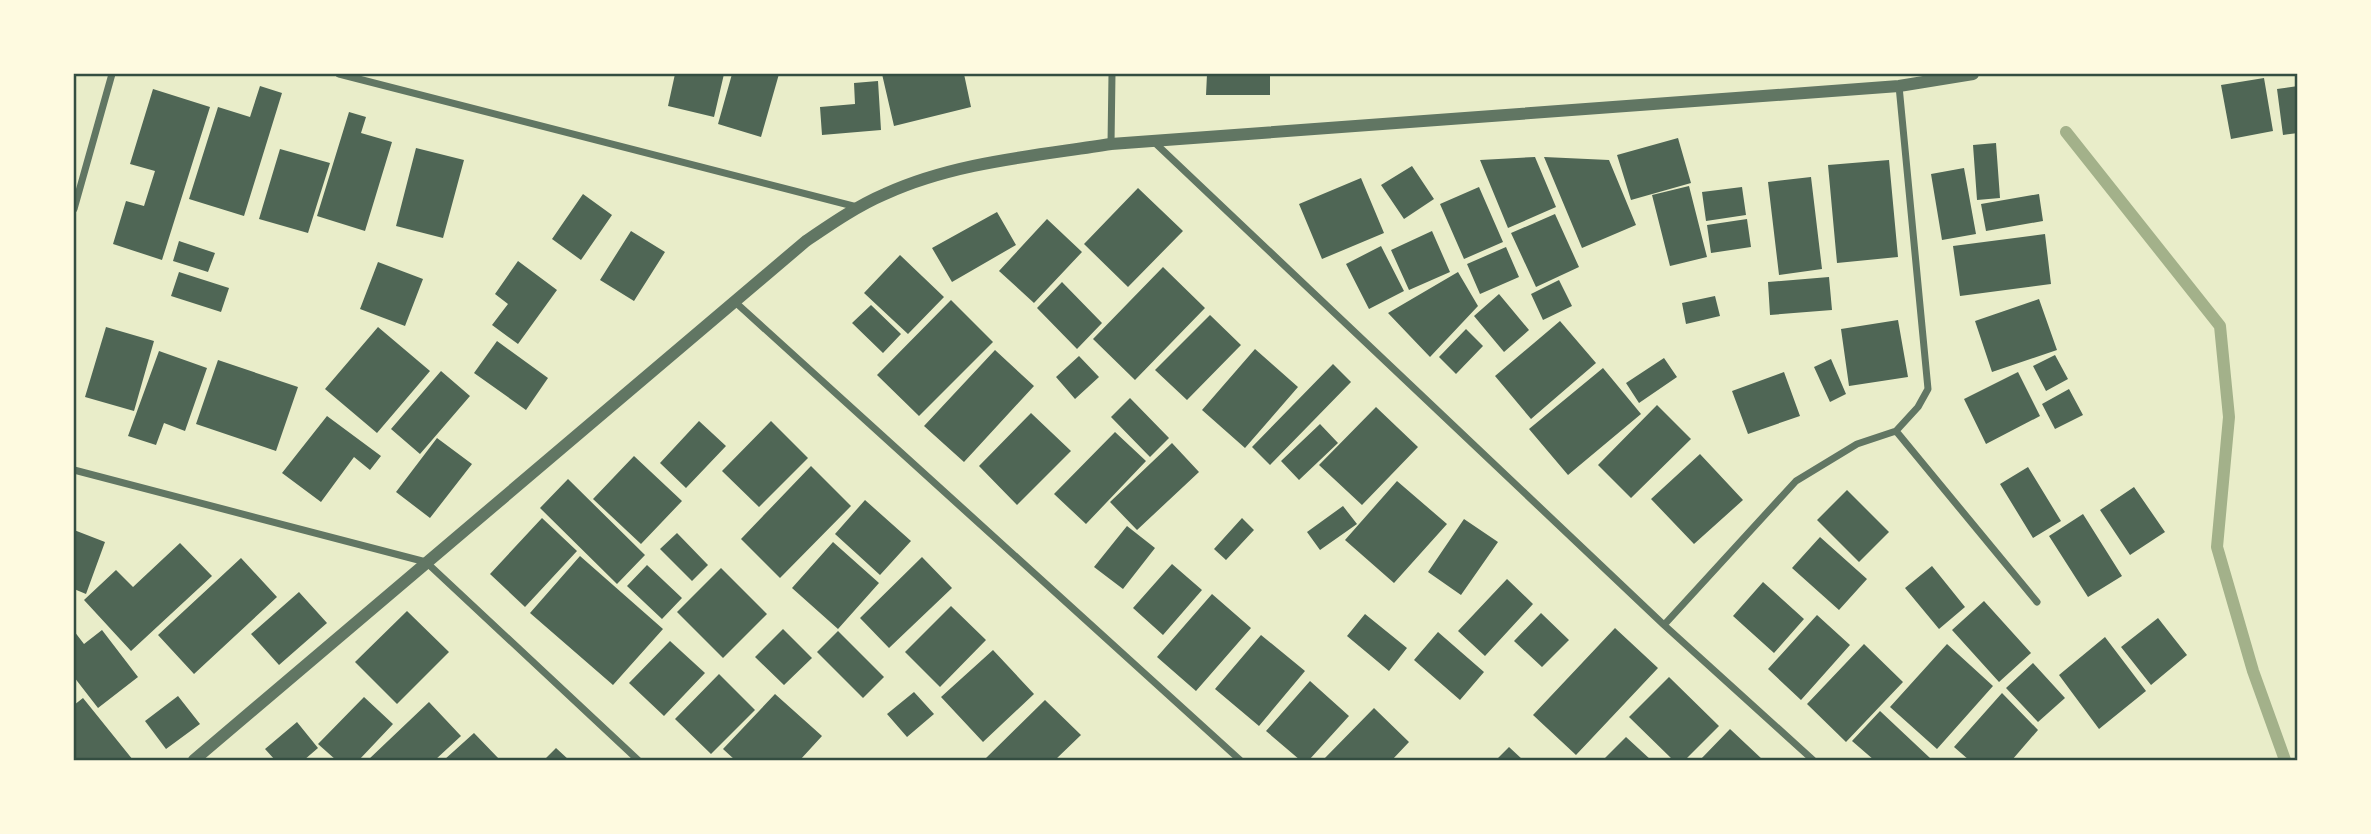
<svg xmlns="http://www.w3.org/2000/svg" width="2371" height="834" viewBox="0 0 2371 834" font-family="Inter,sans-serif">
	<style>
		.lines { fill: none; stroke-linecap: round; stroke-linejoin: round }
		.stream { stroke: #a3b18a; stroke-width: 12 }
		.building { fill: #4f6655 }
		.minor { stroke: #617663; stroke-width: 7 }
		.tertiary { stroke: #617663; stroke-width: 12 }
		.neatline { fill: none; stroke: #344e41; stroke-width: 2.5 }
	</style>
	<rect width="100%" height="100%" fill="#e9edc9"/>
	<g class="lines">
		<!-- stream -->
		<path class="stream" d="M2066,132L2220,326L2229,417L2217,547L2253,671L2285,760"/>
	</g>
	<!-- building -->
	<path class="building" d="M675,74H724L714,117L668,106Z
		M732,74H779L761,137L718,124Z
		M882,74H964L971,107L894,126Z
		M1207,74H1270V95H1206Z
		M2264,78L2273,131L2231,139L2221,85Z
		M878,81L881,130L822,135L820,107L855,104L854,83Z
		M260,86L282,93L244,216L189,199L218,107L250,117Z
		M2298,86V133L2283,135L2277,89Z
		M153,89L210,107L162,260L113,244L126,201L144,206L155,171L130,164Z
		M349,112L366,117L361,133L392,142L365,231L317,216Z
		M1678,138L1691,183L1631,200L1617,155Z
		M1996,143L2000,198L1977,200L1973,145Z
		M416,148L464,160L443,238L396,226Z
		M280,149L330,163L308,233L259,219Z
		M1535,157L1556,207L1508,228L1480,160Z
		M1544,157L1609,160L1636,225L1582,248Z
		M1889,160L1898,257L1837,263L1828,165Z
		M1412,166L1434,199L1404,219L1381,185Z
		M1964,168L1976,234L1942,240L1931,174Z
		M1811,177L1822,269L1779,275L1768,182Z
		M1361,178L1384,233L1322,259L1299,204Z
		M1689,186L1707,257L1670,266L1652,195Z
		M1479,187L1503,242L1464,259L1440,204Z
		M1742,187L1746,215L1706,221L1702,192Z
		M1138,188L1183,231L1128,287L1084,244Z
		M583,194L612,215L581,260L552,239Z
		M2039,194L2043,221L1986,231L1981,204Z
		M997,212L1016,245L952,282L932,248Z
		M1555,214L1579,267L1536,287L1511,233Z
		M1047,219L1082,252L1034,303L999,271Z
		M1747,219L1751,247L1711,253L1707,225Z
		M631,231L665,252L634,301L600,280Z
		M1432,231L1450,272L1409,290L1391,250Z
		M2045,234L2051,284L1960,296L1953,246Z
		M179,241L215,253L208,272L173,261Z
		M1381,246L1404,291L1369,309L1346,264Z
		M1506,247L1519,277L1480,294L1467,264Z
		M900,255L944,297L908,334L864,293Z
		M518,261L557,290L518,344L492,325L508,304L495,294Z
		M378,262L423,279L405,326L360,309Z
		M1163,267L1205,308L1135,380L1093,339Z
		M179,272L229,288L221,312L171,296Z
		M1458,272L1478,306L1430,357L1388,313Z
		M1829,277L1832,310L1770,315L1768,282Z
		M1559,280L1572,306L1543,320L1531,294Z
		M1062,282L1102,323L1077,349L1037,308Z
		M1499,294L1529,330L1504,352L1474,316Z
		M1715,296L1720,316L1686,324L1682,303Z
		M2039,299L2057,350L1992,372L1975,321Z
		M951,300L993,342L919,416L877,375Z
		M871,305L901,334L883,353L852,323Z
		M1210,315L1241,345L1187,400L1155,370Z
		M1898,320L1908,377L1849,386L1841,329Z
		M1560,321L1596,363L1531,419L1495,376Z
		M106,327L154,341L134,411L85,397Z
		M378,327L430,371L377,433L325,389Z
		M1466,329L1483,346L1456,374L1439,357Z
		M497,341L548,378L526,410L474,373Z
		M1255,349L1298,387L1245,448L1202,410Z
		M995,350L1034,386L964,462L924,426Z
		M159,351L207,368L185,431L164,423L156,445L128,436Z
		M2055,355L2068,379L2046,391L2033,366Z
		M1079,356L1099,377L1075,399L1056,377Z
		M1664,358L1677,377L1639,403L1626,383Z
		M1831,359L1846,394L1830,402L1814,367Z
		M218,360L298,387L276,451L196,424Z
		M1333,364L1351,382L1270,465L1252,447Z
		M1603,368L1641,414L1568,475L1529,429Z
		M441,371L470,396L420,454L391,429Z
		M1784,372L1800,416L1748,434L1732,391Z
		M2018,372L2040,416L1986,444L1964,399Z
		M2069,389L2083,415L2055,429L2042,404Z
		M1130,398L1169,438L1150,457L1111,417Z
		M1657,405L1691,439L1631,498L1598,465Z
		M1376,407L1418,447L1362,505L1319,465Z
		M1031,413L1071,451L1017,505L979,466Z
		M327,416L381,456L370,470L354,457L321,502L282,473Z
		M699,421L726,446L686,488L660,463Z
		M771,421L808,458L759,507L722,471Z
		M1320,424L1338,443L1299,480L1281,461Z
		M1115,432L1146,461L1086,524L1054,494Z
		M437,438L472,464L430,518L396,492Z
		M1172,443L1199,472L1137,530L1110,502Z
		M1700,454L1743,500L1694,544L1651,499Z
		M634,456L682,501L641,544L593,499Z
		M811,466L851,506L780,578L741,539Z
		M2028,467L2061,521L2033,538L2000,484Z
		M568,479L645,555L617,584L540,508Z
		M1397,481L1447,524L1394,583L1345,540Z
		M2134,487L2165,532L2130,555L2100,510Z
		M1847,490L1889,532L1859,562L1817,520Z
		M865,500L911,541L880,575L835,534Z
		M1343,506L1357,524L1320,550L1307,532Z
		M2083,514L2122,576L2088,597L2049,536Z
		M542,518L577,551L525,607L490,574Z
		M1242,518L1254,530L1226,560L1214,549Z
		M1464,519L1498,542L1461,595L1428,572Z
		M1127,526L1155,548L1123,589L1094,567Z
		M74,530L105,542L86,594L74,589Z
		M677,533L708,565L692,581L660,549Z
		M1820,537L1867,579L1839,610L1792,568Z
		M833,542L879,583L838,629L792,588Z
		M180,543L212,576L131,651L84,600L116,570L133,587Z
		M580,556L663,629L613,685L530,613Z
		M922,557L952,588L889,648L860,618Z
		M241,558L277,597L194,674L158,635Z
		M1172,564L1202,590L1163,635L1133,608Z
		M647,565L682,598L662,619L627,586Z
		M1932,566L1965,607L1939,629L1905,588Z
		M721,568L767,614L723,658L677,612Z
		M1507,579L1533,604L1485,656L1458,631Z
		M1763,582L1804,619L1774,653L1733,616Z
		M299,592L327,623L279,665L251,634Z
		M1212,594L1251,628L1196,691L1157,657Z
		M1984,601L2031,653L1999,682L1952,630Z
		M951,606L986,640L940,687L905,652Z
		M407,611L449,652L397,704L355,662Z
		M1541,613L1569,640L1542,667L1514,641Z
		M1365,614L1407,648L1389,671L1347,636Z
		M1817,615L1850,645L1801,700L1768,669Z
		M2158,618L2187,655L2151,685L2121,647Z
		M1615,628L1658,668L1576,755L1533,715Z
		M783,629L812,658L784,685L755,657Z
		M102,630L138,677L98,708L74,677V631L84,644Z
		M838,631L884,677L863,698L817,652Z
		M1438,632L1484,672L1460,700L1414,660Z
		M1261,635L1305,671L1259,726L1215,689Z
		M2105,637L2146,691L2099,729L2059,675Z
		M670,641L705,673L664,716L629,683Z
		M1864,644L1903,682L1846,742L1807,704Z
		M1947,644L1993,686L1937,749L1890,707Z
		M993,650L1034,694L983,742L941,697Z
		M2033,663L2065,698L2038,722L2006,688Z
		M719,674L755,710L711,754L675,719Z
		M1669,677L1719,726L1685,760H1673L1629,717Z
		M1310,681L1349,716L1309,760H1300L1266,731Z
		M914,692L934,714L907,737L887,714Z
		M2002,693L2038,730L2012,760H1969L1954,747Z
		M775,694L822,736L800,760H735L723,749Z
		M178,696L200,724L166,749L145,721Z
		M364,697L393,724L359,760H336L318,744Z
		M83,698L133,760H74V705Z
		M1045,700L1081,735L1055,760H984Z
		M429,702L461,736L435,760H368Z
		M1374,708L1409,742L1392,760H1323Z
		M1880,711L1930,758L1928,760H1874L1852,741Z
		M297,722L318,748L304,760H275L265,749Z
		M1730,729L1763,760H1700Z
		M474,733L500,760H444Z
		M1626,737L1651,760H1603Z
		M1509,747L1523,760H1496Z
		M556,748L569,760H544Z"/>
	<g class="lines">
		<!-- minor -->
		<path class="minor" d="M339,74L857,207
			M1153,141L1664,625L1813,760
			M1111,144L1112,74
			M74,209L112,74
			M734,301L1240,760
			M1896,431L1918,407L1928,389L1899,86
			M1896,431L2037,602
			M74,470L426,562L638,760
			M1664,625L1796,481L1857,444L1896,431"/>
		<!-- tertiary -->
		<path class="tertiary" d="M194,760L806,241C831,224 857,206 885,194C955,162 1035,156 1111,144L1899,86L1973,74"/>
	</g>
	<!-- border -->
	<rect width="2371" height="834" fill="none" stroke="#fefae0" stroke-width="150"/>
	<rect x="75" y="75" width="2221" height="684" class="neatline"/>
</svg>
